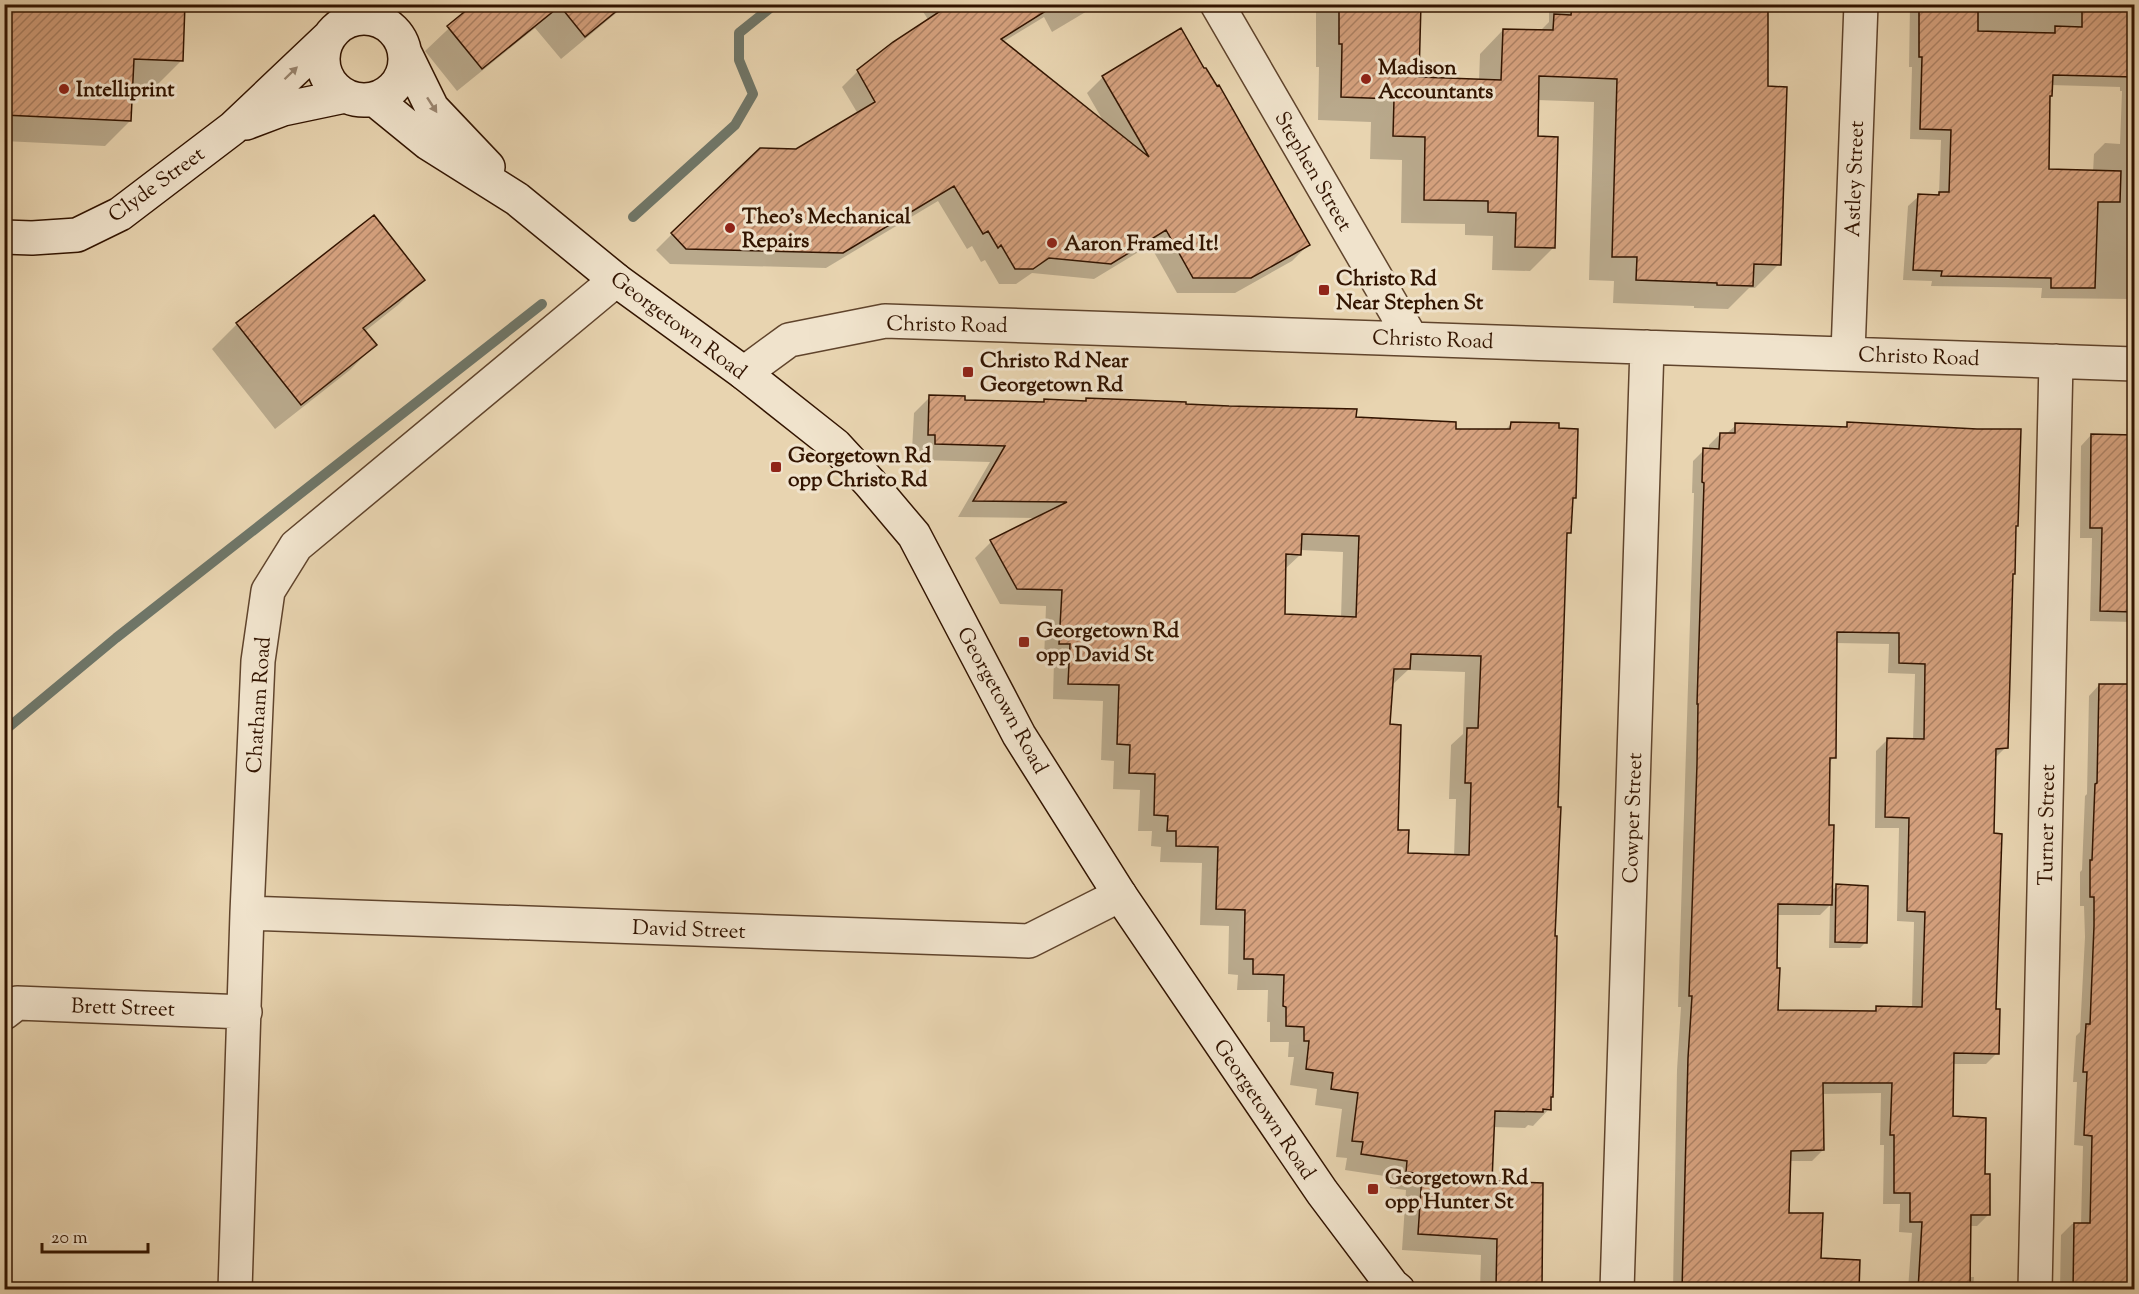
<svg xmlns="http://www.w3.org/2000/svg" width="2139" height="1294" viewBox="0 0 2139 1294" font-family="'Sorts Mill Goudy',serif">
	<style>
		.shadow { fill: #0003; fill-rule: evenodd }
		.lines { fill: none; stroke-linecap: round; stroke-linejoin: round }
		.stream { stroke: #6f7668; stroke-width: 10 }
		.building { fill: url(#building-hatch); stroke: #321400; stroke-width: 1.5; fill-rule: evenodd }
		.street-casing { stroke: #60442c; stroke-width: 36 }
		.secondary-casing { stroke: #321400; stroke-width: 36 }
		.street { stroke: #f0e3cc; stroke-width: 33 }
		.secondary { stroke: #f0e3cc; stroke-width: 33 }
		.oneway { fill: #9a8670 }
		.poi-dot { fill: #8f2418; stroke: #f0e3cc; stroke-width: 2 }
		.labels { text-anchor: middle; stroke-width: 6; stroke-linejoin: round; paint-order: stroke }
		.poi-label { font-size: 21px; font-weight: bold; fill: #321400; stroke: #f0e3cc; text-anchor: start }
		.street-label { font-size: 21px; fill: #321400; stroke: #f0e3cc }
	</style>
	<defs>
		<pattern id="building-hatch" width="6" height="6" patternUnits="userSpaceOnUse" patternTransform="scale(1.5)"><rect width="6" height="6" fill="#d5a17e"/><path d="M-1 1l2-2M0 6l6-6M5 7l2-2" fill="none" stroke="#ad8265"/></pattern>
	</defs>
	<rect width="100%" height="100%" fill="#e8d4b0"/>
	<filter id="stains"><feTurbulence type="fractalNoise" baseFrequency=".00333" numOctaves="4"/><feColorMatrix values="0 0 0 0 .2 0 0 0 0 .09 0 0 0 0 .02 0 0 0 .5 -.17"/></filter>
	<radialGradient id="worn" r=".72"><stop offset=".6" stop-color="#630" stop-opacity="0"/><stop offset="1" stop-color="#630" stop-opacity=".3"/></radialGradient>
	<!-- shadow -->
	<path class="shadow" d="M4,4L181,61L156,86L132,85L130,121L105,146L4,141Z
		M456,4H627L561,59L535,28L457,91L425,51L464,14Z
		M923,4H1099L1052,32L1044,17L1003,42L1105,124L1087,93L1103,77L1308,245L1292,261L1235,293H1177L1150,245L1094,279L1032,273L1016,284H999L985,260L981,262L972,246L967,249L938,201L826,268L670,264L656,250L672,234L796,151L858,114L842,87L858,71L929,21L920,7Z
		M1316,4H1419L1417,78L1479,81L1480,54L1503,30L1540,31L1549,22V4H1767V88L1779,264L1755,288H1749L1728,309L1694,308V306L1613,303L1614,281L1589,280L1594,102L1537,100V137L1554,247L1530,271L1492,270L1493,236L1465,235V224L1401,223L1402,160L1370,159L1371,122L1318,120L1319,67H1316Z
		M1910,4H2134V305H2130V299L2041,298L2042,288L1931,286L1932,281L1903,280L1908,206L1919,196H1937L1939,194L1941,140L1910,139L1912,67H1909ZM2051,85L2120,87V91H2122L2120,144L2105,143L2094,154L2093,172L2047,171L2049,97Z
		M423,280L398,305L364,332L375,345L350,370L275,429L212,349L237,324Z
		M930,397L963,401L1042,404L1045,401L1084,402L1087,400L1185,406L1355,419L1454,431H1504L1511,424L1575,497L1571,501L1570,532L1566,536L1549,1109L1533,1126L1528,1125L1525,1128L1493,1127L1491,1183L1541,1287L1538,1290H1480L1481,1255L1402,1250L1406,1190L1390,1188L1391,1177L1345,1170L1347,1158L1336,1157L1342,1109L1315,1105L1317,1089L1290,1085L1294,1057H1288L1289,1042H1270V1022H1267L1268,990H1237L1238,975L1228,974L1229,926L1200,925L1202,863L1160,862L1161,847L1151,846L1152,831H1138L1140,790L1113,789L1114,761L1101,760L1103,701L1053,699L1054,660H1044L1046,606L1000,604L975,558L991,542L1039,518L958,517L990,462L920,460V451L912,450L914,413ZM1300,550L1343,552L1341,618L1283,616L1284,570L1300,555ZM1408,670L1465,672L1463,734L1451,745L1449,799H1456L1454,856L1407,855L1396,831L1389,726L1392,685Z
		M1848,424L2016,526L2014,528L2011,576L2006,747L1994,759L1992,835L1994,1011L1997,1053L1986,1064H1952L1951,1117L1983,1176L1988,1215L1977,1226H1969L1968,1277H1974L1973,1290H1908L1912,1233L1899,1232L1900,1204H1883L1884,1145H1880L1881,1093L1822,1094L1823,1150L1812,1161H1789L1787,1214L1820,1259L1857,1290H1673L1677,1070L1681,1007H1678L1694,493H1692L1693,461L1704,450H1709V445L1720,434H1726L1736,425L1843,428ZM1835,643L1889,644L1888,673L1915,674L1913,740H1887L1876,751L1875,828H1899L1897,921L1914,922L1912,1009L1877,1008L1872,1013L1776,1012L1777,915H1820L1830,905L1829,948H1860L1866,942L1837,886L1831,891L1828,826L1829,763L1834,757Z
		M2091,435L2134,436V622L2090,621L2092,538H2080L2081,446Z
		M2099,685L2134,686V1290H2060L2061,1235L2072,1224H2081L2083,1146L2074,1145L2077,1082H2073L2076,1036L2080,1032L2085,937L2084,906H2080V872L2082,870L2085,796L2087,794L2089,696Z"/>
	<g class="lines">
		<!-- stream -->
		<path class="stream" d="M633,217L735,125L753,94L739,60V33L775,4
			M4,731L116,638L542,304"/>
	</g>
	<!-- building -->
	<path class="building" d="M4,4H185L183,61L134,59L131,121L4,115Z
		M474,4H625L585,37L560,6L482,69L447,26Z
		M951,4H1057L1001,39L1149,157L1102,76L1181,28L1204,68H1206L1217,86L1219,85L1310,245L1251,278H1193L1166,230L1111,264L1049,258L1033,269H1015L1001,245L998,248L988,231L983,234L954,186L843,253L686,249L671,233L760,148L796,149L875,102L857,70L893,42Z
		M1339,4H1421L1419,77L1501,80L1503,29L1553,30L1554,14L1571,15L1572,4H1768V86L1787,87L1781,265L1754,264L1753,286L1717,285V283L1636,280L1637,257H1612L1617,79L1539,76L1538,136L1558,137L1555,248L1515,247L1516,213L1488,212V201L1424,200L1425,137L1393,136L1394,99L1341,97L1342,44H1339Z
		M1919,4H1978V31L2055,33V26L2082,27V7L2134,9V77L2053,75L2052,96H2050L2049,169L2121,171L2120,202H2098L2095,288H2051V278L1941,276L1942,271L1913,270L1918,194L1939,195V192H1949L1951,130L1920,129L1922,57H1919Z
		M374,215L425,280L363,328L377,345L301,405L236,323Z
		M929,395L965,396V400L1044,402V399L1086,401V398L1186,402V404L1229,406L1357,409L1356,417L1456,422V429H1510L1511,422L1559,423V428L1578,429L1576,498H1573L1571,533H1567L1558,807H1561L1555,936H1557L1553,1097H1551V1110L1543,1109V1112L1495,1111L1492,1181L1543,1183L1542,1287L1496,1286L1497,1239L1418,1234L1422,1174L1406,1172L1407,1161L1361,1154L1363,1142L1352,1141L1358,1093L1331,1089L1333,1073L1306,1069L1309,1041H1304V1027L1286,1026V1007L1283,1006L1284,975L1253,974V959H1244L1245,910L1216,909L1218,847L1176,846V831H1167L1168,816L1154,815L1155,774L1129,773L1130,745L1117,744L1119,685L1068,684L1070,644H1059L1062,590L1017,589L990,540L1067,502L973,501L1005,446L935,444V435H928ZM1302,534L1359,536L1356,617L1285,614L1286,554L1301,555ZM1411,654L1481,656L1478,728H1467L1465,783H1471L1469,855L1408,853L1409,830H1398L1401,725L1390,724L1394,669H1410Z
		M1847,422L1977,429H2021L2018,526H2016L2015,574H2013L2008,748L1996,749L1994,833L2002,834L1996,1009H2000L1999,1054L1954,1053L1953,1116L1986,1118L1985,1174H1990V1215H1971L1970,1290H1918L1922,1222H1910V1193H1894V1135H1890L1892,1083H1823L1824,1150L1791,1151L1789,1213H1823L1821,1258L1860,1260L1859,1290H1682L1688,1058L1692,996H1689L1697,764L1698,704H1697L1704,483L1702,482L1703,448L1719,449L1720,433H1735V423L1847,427ZM1837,632L1899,633V663L1925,664L1924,739L1887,738L1885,817L1909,818L1907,911L1925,912L1922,1007L1876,1006V1011L1778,1010L1780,968H1777L1778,904L1832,905L1834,825H1829L1830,758H1836Z
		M2091,434L2134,435L2133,612L2100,611L2102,528H2090Z
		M2099,684H2134V1290H2073L2074,1223H2090L2092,1136L2084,1135L2087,1072H2083L2086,1024H2090L2094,926V897H2090V860H2092L2095,784L2097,783Z
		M1836,884L1868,886L1867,943L1835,942Z"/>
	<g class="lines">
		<!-- street casing -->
		<g class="street-casing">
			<path id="street" d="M1217,4L1411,338
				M1848,353L1861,4
				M744,373L789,340L885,321L2134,364
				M247,913L1029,941L1120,895
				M4,1013L17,1003L245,1012
				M235,1290L247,913L258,661L268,591L296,546L616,280
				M1617,1290L1647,347
				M2035,1290L2056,361"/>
		</g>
		<!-- secondary casing -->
		<g class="secondary-casing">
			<path id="secondary" d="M323 59a41 41 0 1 1 82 0a41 41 0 1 1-82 0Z
				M405,53L432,108L488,167
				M374,99L428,143L517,199L616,280L744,373L835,445L870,483L914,535L1019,735L1120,895L1322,1192L1392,1285L1398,1290
				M246,123L283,109L345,96
				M4,237L32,238L77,235L120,214L233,128L330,36"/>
		</g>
		<!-- street -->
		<use href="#street" class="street"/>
		<!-- secondary -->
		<use href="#secondary" class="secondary"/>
	</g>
	<!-- one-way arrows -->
	<defs><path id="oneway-solid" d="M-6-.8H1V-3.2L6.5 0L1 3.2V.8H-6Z" transform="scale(1.5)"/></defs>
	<g class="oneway">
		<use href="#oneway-solid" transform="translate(291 73) rotate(-44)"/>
		<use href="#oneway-solid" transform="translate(432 105) rotate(57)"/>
	</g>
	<!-- markers -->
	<g class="poi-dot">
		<circle cx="1366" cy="79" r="6"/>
		<circle cx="64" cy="89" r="6"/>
		<circle cx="730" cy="228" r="6"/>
		<circle cx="1052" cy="243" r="6"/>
		<rect x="1318" y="284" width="12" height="12" rx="3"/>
		<rect x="962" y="366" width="12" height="12" rx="3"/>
		<rect x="770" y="461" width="12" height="12" rx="3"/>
		<rect x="1018" y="636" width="12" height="12" rx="3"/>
		<rect x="1367" y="1183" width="12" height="12" rx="3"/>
	</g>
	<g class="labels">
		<!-- poi labels -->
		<g class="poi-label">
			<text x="1378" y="74">Madison<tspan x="1378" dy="24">Accountants</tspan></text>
			<text x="76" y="96">Intelliprint</text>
			<text x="742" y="223">Theo’s Mechanical<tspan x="742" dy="24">Repairs</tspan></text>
			<text x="1064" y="250">Aaron Framed It!</text>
			<text x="1336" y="285">Christo Rd<tspan x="1336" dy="24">Near Stephen St</tspan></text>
			<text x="980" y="367">Christo Rd Near<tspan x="980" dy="24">Georgetown Rd</tspan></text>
			<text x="788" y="462">Georgetown Rd<tspan x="788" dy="24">opp Christo Rd</tspan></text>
			<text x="1036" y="637">Georgetown Rd<tspan x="1036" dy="24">opp David St</tspan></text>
			<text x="1385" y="1184">Georgetown Rd<tspan x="1385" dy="24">opp Hunter St</tspan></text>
		</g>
		<!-- street labels -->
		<g class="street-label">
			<text transform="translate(1314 171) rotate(60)" y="7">Stephen Street</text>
			<text transform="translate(1854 179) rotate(-88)" y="7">Astley Street</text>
			<text transform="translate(156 184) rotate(-36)" y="7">Clyde Street</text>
			<text transform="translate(947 324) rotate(1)" y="7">Christo Road</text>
			<text transform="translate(679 325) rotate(37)" y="7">Georgetown Road</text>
			<text transform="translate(1433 339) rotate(2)" y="7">Christo Road</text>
			<text transform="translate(1919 356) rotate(2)" y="7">Christo Road</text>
			<text transform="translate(1003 700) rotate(61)" y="7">Georgetown Road</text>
			<text transform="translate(258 705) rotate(-86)" y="7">Chatham Road</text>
			<text transform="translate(1632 818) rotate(-88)" y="7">Cowper Street</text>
			<text transform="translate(2046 825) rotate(-89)" y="7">Turner Street</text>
			<text transform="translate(689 929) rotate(2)" y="7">David Street</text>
			<text transform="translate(123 1007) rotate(2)" y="7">Brett Street</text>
			<text transform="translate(1265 1109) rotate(56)" y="7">Georgetown Road</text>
		</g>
	</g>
	<!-- margin -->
	<rect width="2139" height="1294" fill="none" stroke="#e8d4b0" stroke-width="24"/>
	<rect x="6" y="6" width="2127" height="1282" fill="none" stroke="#321400" stroke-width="3"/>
	<rect x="12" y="12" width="2115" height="1270" fill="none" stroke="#321400" stroke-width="1.5"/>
	<!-- scale -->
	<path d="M42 1243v9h106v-9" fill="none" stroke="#321400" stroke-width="3"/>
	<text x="51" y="1243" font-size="18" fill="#321400" stroke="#f0e3cc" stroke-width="4.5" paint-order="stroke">20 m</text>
	<rect width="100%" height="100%" filter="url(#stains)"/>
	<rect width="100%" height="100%" fill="url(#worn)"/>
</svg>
